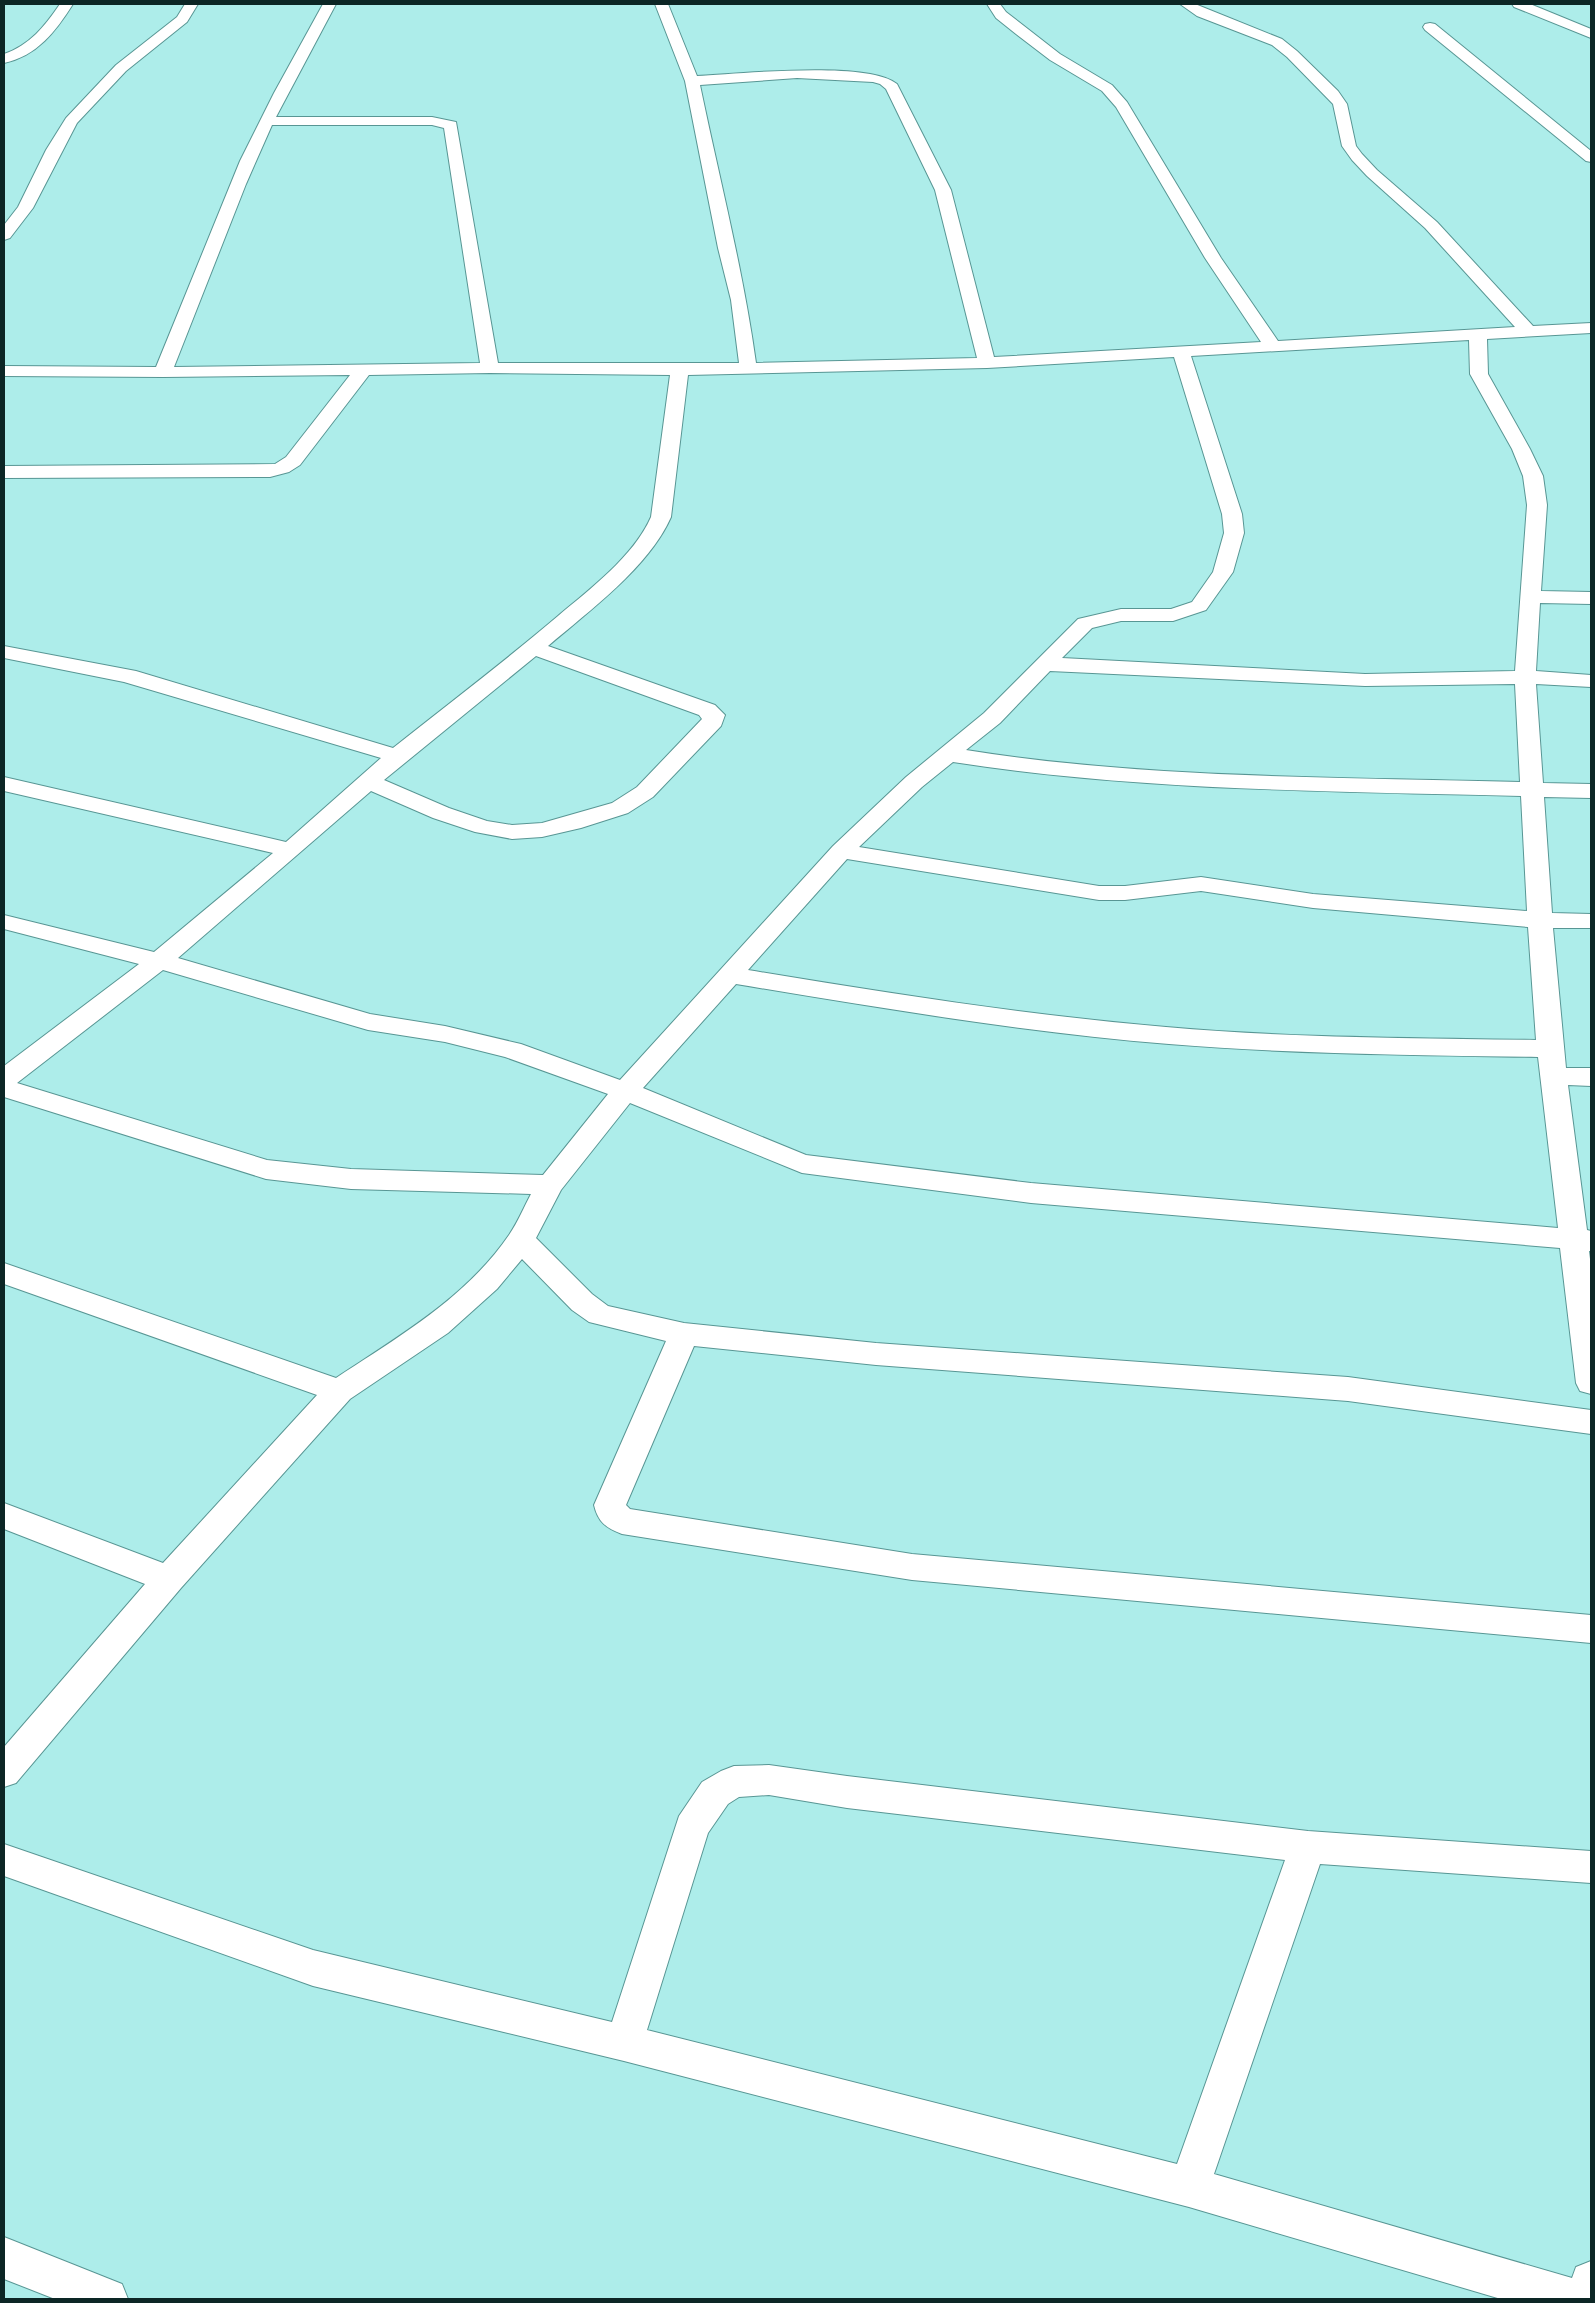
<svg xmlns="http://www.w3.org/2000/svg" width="1595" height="2303" viewBox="0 0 1595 2303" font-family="'PT Sans Narrow',sans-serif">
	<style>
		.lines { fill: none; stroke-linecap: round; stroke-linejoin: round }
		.minor-casing { stroke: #589694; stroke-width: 2 }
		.minor { fill: #fff; fill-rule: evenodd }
	</style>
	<rect width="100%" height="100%" fill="#adedea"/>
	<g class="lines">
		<!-- minor casing -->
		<g class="minor-casing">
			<path id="minor" d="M60,4H73C56,31 37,56 4,63V54C30,45 45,26 60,4Z
				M185,4H198L187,22L126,71L77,123L33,208L10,238L4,240V225L18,207L46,150L66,118L116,65L177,17Z
				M323,4H336L276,117H432L456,122L498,363H739L731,300L718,248L685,81L655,4H668L697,76C737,74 869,60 897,84L951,190L994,357L1261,342L1205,258L1116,107L1102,91L1050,60L1016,34L996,18L987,4H1000L1006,12L1060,54L1112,85L1127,102L1221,258L1278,341L1515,327L1425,228L1367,176L1352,160L1342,146L1333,104L1287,57L1272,45L1197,16L1180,4H1195L1282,39L1297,51L1338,91L1347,104L1356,146L1362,154L1377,170L1437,222L1533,326L1591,323V333L1487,339L1488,374L1530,449L1543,476L1547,505L1541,591L1591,592V604L1540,603L1536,671L1591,675V687L1536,684L1543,783L1591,784V798L1544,797L1552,913L1591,914V928H1553L1566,1068H1591V1086L1568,1085L1587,1230L1591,1231V1251H1589L1591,1267V1394L1580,1391L1576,1383L1560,1248L1031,1203L802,1173L630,1103L561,1190L536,1238L592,1294L608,1306L684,1323L876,1343L1348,1377L1591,1410V1434L1348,1401L876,1365L694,1346L626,1505L630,1509L912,1554L1591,1615V1643L912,1580L622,1534C606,1528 598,1522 594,1505L666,1341L589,1322L572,1310L522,1259L497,1289L448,1333L350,1399L181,1588L16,1783L4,1787V1747L145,1584L4,1529V1503L163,1563L317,1395L4,1284V1263L336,1378C398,1337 466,1298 509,1235C518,1222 524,1207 531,1194L351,1189L266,1179L4,1097V1066L139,964L4,929V915L154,952L273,853L4,791V777L286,842L381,758L124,682L4,658V646L136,671L393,748C448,704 504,662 558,616C590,589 634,556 651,517L670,375L490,373L369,375L300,465L289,472L270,477L4,478V466L275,464L286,457L350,375L163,377L4,376V366L156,367L240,161L274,93ZM797,78L873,82L880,84L886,89L935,190L977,358L756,363C743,269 719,177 700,85ZM272,125H432L444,128L480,363L174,367L246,184ZM1469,340L1470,374L1512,449L1523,476L1527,505L1515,671L1365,674L1062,658L1092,628L1121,621H1173L1206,610L1233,572L1244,533L1242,514L1191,356ZM1174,357L1222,514L1224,533L1213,572L1192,602L1171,609H1121L1078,619L984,713L906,777L833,846L620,1080L521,1044L445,1026L370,1014L178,958L371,791L433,818L475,832L512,839L542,837L581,828L628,813L653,797L721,726L725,715L715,705L548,646C589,611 649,567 671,517L688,375L987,368ZM536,656L699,715L702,719L637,787L612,803L542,823L512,825L487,821L449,808L384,780ZM1050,671L1365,686L1515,684L1520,782C1336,777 1149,779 966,750L1000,723ZM953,762C1140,791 1331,791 1521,796L1527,911L1313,894L1201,877L1125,886H1099L859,847L922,787ZM847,859L1099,900H1125L1201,891L1313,908L1528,927L1536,1040C1413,1038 1289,1038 1166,1027C1026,1015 887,993 748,970ZM163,970L368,1030L445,1042L505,1057L608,1094L543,1175L351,1169L267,1160L17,1083ZM736,984C879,1008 1024,1032 1169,1044C1292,1054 1415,1055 1538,1057L1558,1228L1031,1183L806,1155L643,1088Z
				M1512,4H1530L1591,29V38L1514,7Z
				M1430,23L1435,24L1591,151V162L1586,161L1425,30L1423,27L1425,24Z
				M769,1765L847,1776L1308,1831L1591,1851V1883L1320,1864L1214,2174L1572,2278L1576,2267L1591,2261V2299H1501L1189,2207L624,2061L313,1986L4,1876V1844L313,1950L612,2022L679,1816L702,1782L721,1771L734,1766ZM769,1795L847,1808L1285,1860L1177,2164L647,2030L708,1833L728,1804L739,1797Z
				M4,2237L122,2284L128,2299H55L4,2279Z"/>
		</g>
		<!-- minor -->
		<use href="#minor" class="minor"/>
	</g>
	<!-- border -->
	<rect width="1595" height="2303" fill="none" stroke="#0c2625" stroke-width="10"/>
</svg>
